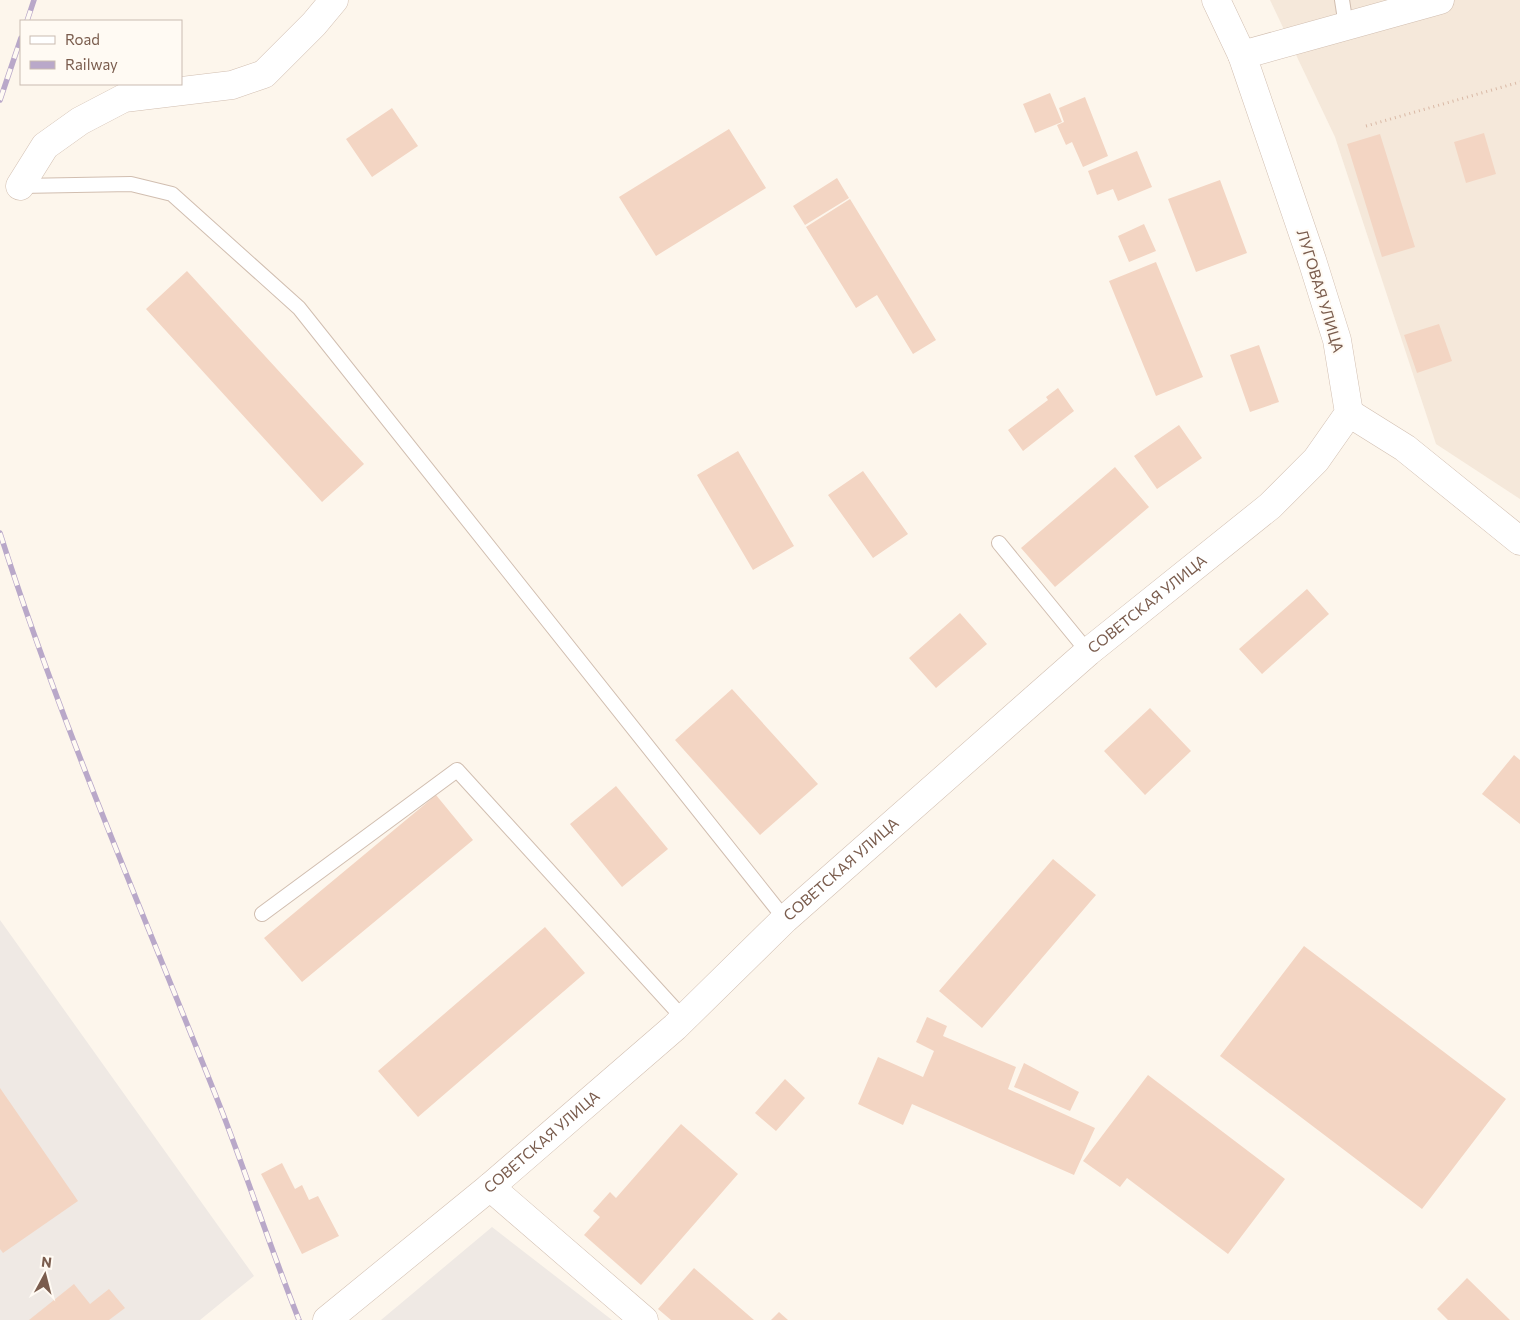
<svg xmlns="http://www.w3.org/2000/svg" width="1520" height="1320" viewBox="0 0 1520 1320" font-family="Commissioner,sans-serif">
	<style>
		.residential { fill: #f5e8da }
		.industrial { fill: #efe9e4 }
		.building { fill: #f3d5c3 }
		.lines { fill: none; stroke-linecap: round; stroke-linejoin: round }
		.service-casing { stroke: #d1beb0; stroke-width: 16 }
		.minor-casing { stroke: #d1beb0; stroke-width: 29 }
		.tertiary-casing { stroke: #d1beb0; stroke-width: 29 }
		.path { stroke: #d9b8a5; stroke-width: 3; stroke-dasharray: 1 4; stroke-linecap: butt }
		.service { stroke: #fff; stroke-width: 14 }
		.minor { stroke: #fff; stroke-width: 28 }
		.tertiary { stroke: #fff; stroke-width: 28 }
		.rail-casing { stroke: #b9a8c9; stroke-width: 5.5 }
		.rail { stroke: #fffaf3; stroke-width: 4; stroke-dasharray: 11; stroke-linecap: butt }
		.labels { text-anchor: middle; stroke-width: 4; stroke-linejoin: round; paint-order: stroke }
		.street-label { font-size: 15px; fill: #7a5c4d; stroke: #fffaf3 }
	</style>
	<rect width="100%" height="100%" fill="#fdf6ec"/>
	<!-- residential -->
	<path class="residential" d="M1270,0H1520V499L1436,444L1335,137Z"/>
	<!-- industrial -->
	<path class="industrial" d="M0,920L254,1276L200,1320H0Z
		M492,1227L612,1320H381Z"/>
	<!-- building -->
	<path class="building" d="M1050,93L1062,122L1035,133L1023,104Z
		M1085,97L1108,156L1083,167L1072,142L1066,145L1057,125L1064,122L1059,108Z
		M392,108L418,146L372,177L346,139Z
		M729,129L766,188L656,256L619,197Z
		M1484,133L1496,174L1466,183L1454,142Z
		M1380,134L1415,247L1382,257L1347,144Z
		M1137,151L1152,187L1118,201L1113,189L1097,195L1088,171Z
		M837,178L849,198L805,225L793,206Z
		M1220,180L1247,253L1196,272L1168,199Z
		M850,199L936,340L913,354L877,295L856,308L806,227Z
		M1144,224L1156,251L1129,262L1118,236Z
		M1156,262L1203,377L1156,396L1109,281Z
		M187,271L364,464L322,502L146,309Z
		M1439,324L1452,361L1417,373L1404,335Z
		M1259,345L1279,402L1250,412L1230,355Z
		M1058,388L1074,411L1023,451L1008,430L1048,400L1046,397Z
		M1179,425L1202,458L1157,489L1134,456Z
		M738,451L794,546L753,570L697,475Z
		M1115,467L1149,507L1055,587L1021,548Z
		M863,471L908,534L873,558L828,495Z
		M1307,589L1329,614L1262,674L1239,649Z
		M960,613L987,644L936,688L909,658Z
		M732,689L818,784L760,835L675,740Z
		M1150,708L1191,751L1145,795L1104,751Z
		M1514,755L1520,760V824L1482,794Z
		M616,786L668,849L622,887L570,824Z
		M436,795L473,840L302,982L264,938Z
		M1053,859L1096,895L982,1028L939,991Z
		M545,927L585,973L418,1117L378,1071Z
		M1304,946L1506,1099L1422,1209L1220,1056Z
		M927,1017L947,1026L943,1036L1016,1067L1008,1089L1095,1128L1074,1175L912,1104L903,1125L858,1104L878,1057L923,1077L934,1051L916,1042Z
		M1024,1063L1079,1092L1070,1111L1014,1087Z
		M1148,1075L1285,1179L1228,1254L1127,1178L1120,1187L1083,1161Z
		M785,1079L805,1098L776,1131L755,1113Z
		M0,1088L78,1201L3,1253L0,1249Z
		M681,1124L738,1174L641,1285L584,1235L600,1217L593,1211L610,1192L616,1198Z
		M282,1163L295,1189L302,1185L309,1200L318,1196L339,1236L302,1254L261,1174Z
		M694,1268L754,1320H671L658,1309Z
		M1467,1278L1510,1320H1448L1437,1309Z
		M74,1284L90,1304L109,1289L125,1308L109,1320H29Z
		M779,1312L788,1320H771Z"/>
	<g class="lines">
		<!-- service casing -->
		<g class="service-casing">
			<path id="service" d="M1342,0L1346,26
				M20,186L131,184L172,194L299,308L785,919
				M999,543L1088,652
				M262,914L457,770L683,1018"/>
		</g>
		<!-- minor casing -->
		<g class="minor-casing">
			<path id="minor" d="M1216,0L1242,55
				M20,186L45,146L80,121L124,98L232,85L264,74L314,24L334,0
				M1349,413L1405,448L1520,541
				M490,1187L644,1320"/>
		</g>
		<!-- tertiary casing -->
		<g class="tertiary-casing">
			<g id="tertiary">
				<path id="s1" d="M327,1320L490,1187L675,1027L785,919L1088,652L1270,506L1316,460L1349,413L1337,340L1312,260L1242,55L1440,0"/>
			</g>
		</g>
		<!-- path -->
		<path class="path" d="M1366,126L1520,82"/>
		<!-- service -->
		<use href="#service" class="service"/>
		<!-- minor -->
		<use href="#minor" class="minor"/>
		<!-- tertiary -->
		<use href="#tertiary" class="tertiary"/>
		<!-- rail casing -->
		<g class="rail-casing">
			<path id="rail" d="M27,21L34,0
				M0,100L21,38
				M0,533C63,731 147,921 223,1114C249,1182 272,1252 299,1320"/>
		</g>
		<!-- rail -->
		<use href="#rail" class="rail"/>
	</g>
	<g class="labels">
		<!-- street labels -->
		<g class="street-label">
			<text transform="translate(1320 291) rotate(73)" y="5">ЛУГОВАЯ УЛИЦА</text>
			<text dy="5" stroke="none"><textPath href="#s1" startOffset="1089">СОВЕТСКАЯ УЛИЦА</textPath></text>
			<text dy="5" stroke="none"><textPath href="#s1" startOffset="684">СОВЕТСКАЯ УЛИЦА</textPath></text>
			<text dy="5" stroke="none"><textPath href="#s1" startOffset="279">СОВЕТСКАЯ УЛИЦА</textPath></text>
		</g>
	</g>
	<!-- legend -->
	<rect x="20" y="20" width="162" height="65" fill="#fffaf3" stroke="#cabbb1"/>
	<rect x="30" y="36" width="25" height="8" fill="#ffffff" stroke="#cabbb1"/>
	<text x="65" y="45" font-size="15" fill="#7a5c4d">Road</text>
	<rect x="30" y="61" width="25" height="8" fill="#b9a8c9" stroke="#cabbb1"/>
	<text x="65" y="70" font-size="15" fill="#7a5c4d">Railway</text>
	<!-- north arrow -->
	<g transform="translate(45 1275) rotate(7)" stroke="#fffaf3" stroke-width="4" paint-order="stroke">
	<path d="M0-4L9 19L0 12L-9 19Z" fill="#7a5c4d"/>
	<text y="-8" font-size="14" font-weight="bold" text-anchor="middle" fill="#7a5c4d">N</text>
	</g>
</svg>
